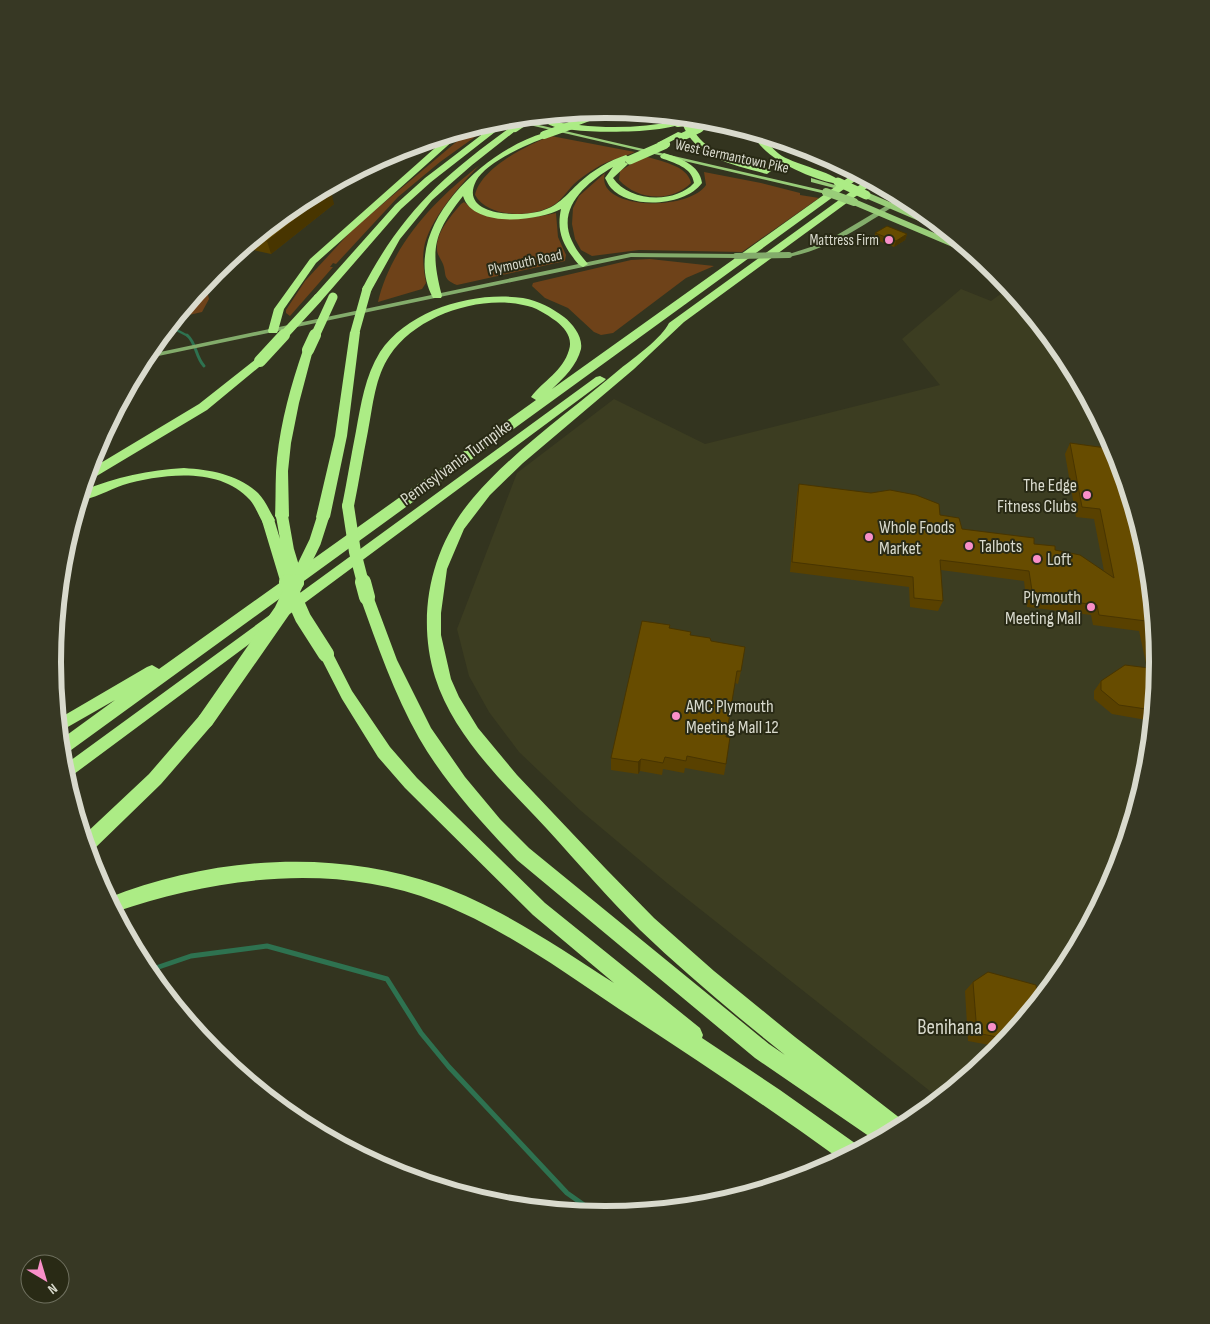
<svg xmlns="http://www.w3.org/2000/svg" width="1210" height="1324" viewBox="0 0 1210 1324" font-family="'Sofia Sans Condensed',sans-serif">
	<style>
		.built { fill: #3c3d21 }
		.green { fill: #6e4219 }
		.lines { fill: none; stroke-linecap: round; stroke-linejoin: round }
		.stream-far2 { stroke: #2e7250; stroke-width: 2.5 }
		.stream-far1 { stroke: #2e7250; stroke-width: 3 }
		.stream { stroke: #2e7250; stroke-width: 5 }
		.secondary { fill: #83ac6b; fill-rule: evenodd }
		.primary { fill: #99cd79; fill-rule: evenodd }
		.motorway { fill: #acec85; fill-rule: evenodd }
		.secondary-bridge { stroke: #83ac6b; stroke-width: 6 }
		.primary-bridge { stroke: #99cd79; stroke-width: 8 }
		.motorway-bridge-far3 { stroke: #acec85; stroke-width: 8 }
		.motorway-bridge-far2 { stroke: #acec85; stroke-width: 9 }
		.motorway-bridge-far1 { stroke: #acec85; stroke-width: 12 }
		.motorway-bridge { stroke: #acec85; stroke-width: 16 }
		.wall { fill: #594100 }
		.shaded-wall { fill: #483500 }
		.building { fill: #674c00; stroke: #483500 }
		.poi-dot { fill: #f98fc9; stroke: #292a15; stroke-width: 2 }
		.labels { text-anchor: middle; stroke-width: 4; stroke-linejoin: round; paint-order: stroke }
		.far-street-label { font-size: 15px; fill: #d9dacd; stroke: #292a15 }
		.far-poi-label { font-size: 15px; fill: #d9dacd; stroke: #292a15; text-anchor: end }
		.street-label { font-size: 18px; fill: #d9dacd; stroke: #292a15 }
		.poi-label { font-size: 18px; fill: #d9dacd; stroke: #292a15; text-anchor: start }
		.near-poi-label { font-size: 21px; fill: #d9dacd; stroke: #292a15; text-anchor: end }
		.rim { fill: none; stroke: #d9dacd; stroke-width: 6 }
	</style>
	<rect width="100%" height="100%" fill="#33341f"/>
	<!-- built -->
	<path class="built" d="M1009,288L1065,355L1116,451L1157,662L1147,770L1115,874L1064,969L995,1053L940,1099L667,883L580,810L519,752L489,712L469,676L457,629L517,473L614,399L705,444L940,385L902,339L961,289L991,301Z"/>
	<!-- green -->
	<path class="green" d="M489,123L493,124L440,162L398,197L336,264L333,263L330,267H333L290,316L286,313V310L305,281L354,228L474,127Z
		M551,136L635,152C622,158 608,160 596,168C588,173 580,178 574,184C567,191 561,201 552,206C531,218 488,218 475,195C481,168 527,145 551,136Z
		M644,156C659,161 688,165 691,183C671,203 637,200 619,180L620,171Z
		M480,165C461,183 428,222 424,248C422,260 424,271 426,283L422,289L378,302C391,246 435,199 480,165Z
		M704,172L761,183L800,193V195L819,198L742,252L639,250L592,256L581,250L575,239L572,224L573,208L579,196L605,173C594,210 688,212 706,185Z
		M464,202C468,205 473,209 477,211C503,223 530,219 556,213L558,237L566,255L565,261L457,285C442,279 447,275 443,264C441,259 437,255 437,249C436,232 451,216 461,204Z
		M650,259L714,266L686,278L613,333L601,335L594,332L568,308L545,298L532,286L533,283L537,282L631,260Z
		M205,282L209,299L202,312L176,318Z"/>
	<g class="lines">
		<!-- stream-far2 -->
		<path class="stream-far2" d="M169,326L188,336"/>
		<!-- stream-far1 -->
		<path class="stream-far1" d="M187,335C197,344 195,356 204,366"/>
		<!-- stream -->
		<path class="stream" d="M147,971L191,956L267,946L387,979L421,1033L449,1067L567,1193L584,1205L604,1214"/>
		<!-- secondary -->
		<path class="secondary" d="M901,197L905,199C868,222 833,248 789,257L786,255L817,245L832,238Z
			M631,253L736,254L739,256L736,258L631,257L144,359L146,355Z"/>
		<!-- primary -->
		<path class="primary" d="M504,119H513L830,192L826,194Z
			M811,178L838,186L834,188L811,182Z
			M863,193H869L936,222L945,230H940L863,197Z
			M851,200H857L965,246L974,254H969L851,204Z"/>
		<!-- motorway -->
		<path class="motorway" d="M606,110L616,111L579,125C613,129 645,127 678,121L682,123C666,134 564,135 548,124L552,122L571,124Z
			M685,117L693,118L690,123C700,148 725,157 749,164C756,166 766,167 771,171L767,174C734,165 695,158 682,123Z
			M712,120L720,122L702,131L695,129Z
			M497,123L504,125L431,182L401,209L322,300H314V296L395,205L425,178Z
			M512,126L519,128L472,165L432,200L400,239L371,291H363L362,289C402,212 443,176 512,126Z
			M464,131L316,263L284,309L278,331L277,333H269L268,331L274,309L310,259L436,147L416,154L382,158L392,153L415,150L438,142L441,143L452,134Z
			M678,132L685,134L664,145L657,143Z
			M753,132C764,136 771,149 782,156C798,165 831,172 842,182L856,172L862,176L67,753L62,755L60,740L115,700L59,732L58,719L147,667L152,665L159,669L536,400L531,397C543,381 563,371 569,350C573,338 565,328 556,321C546,314 536,307 523,305C478,295 416,316 390,355C375,377 373,405 368,431C363,456 359,481 354,506L353,509H343L342,506C347,481 351,456 356,431C361,404 365,376 380,352C409,309 475,291 523,298C539,301 552,308 564,317C573,324 583,337 581,349C577,365 564,378 552,389L839,184C815,181 758,157 753,132Z
			M544,133L548,135L547,137C528,144 486,162 476,181C459,215 515,217 537,212C557,208 566,195 580,182C592,171 610,160 626,155L630,158L625,162L628,164L613,178C629,202 675,204 694,183C692,167 674,163 661,158L660,156L664,153C680,158 700,165 702,183C685,206 631,210 611,188C608,185 607,181 605,178L613,167C587,182 556,208 572,241C576,250 582,257 588,264L583,267C578,265 575,260 572,256C561,241 557,228 561,209C539,221 473,229 463,196C433,234 430,250 442,296L441,298H433C397,230 484,150 544,133Z
			M868,179L874,183L684,322L634,369L523,463L490,495L464,529L447,569L441,613V635L451,679L459,697L478,728L517,775L606,869L654,918L714,971L795,1037L905,1122L907,1124L876,1141L755,1058L517,860C481,822 445,783 419,738C394,694 377,644 360,597L362,593L367,592L372,593L397,660L431,728L465,777L500,819L529,848L769,1044L785,1055C735,1015 686,974 640,930C608,898 578,863 547,829C505,784 454,737 435,677C416,615 431,547 473,498C515,449 571,411 620,369C634,358 662,338 669,323Z
			M355,329L360,332L347,436L330,517L328,520H318L316,517L335,436L350,332Z
			M308,347L313,350L299,403L291,443L288,471L289,516L287,519H277L275,516C276,497 275,477 277,458C281,421 291,385 303,350Z
			M260,358L266,361L264,363L207,410L90,480L85,481L89,470L199,404L256,359Z
			M600,376L606,379L604,381L66,780L63,766L596,377Z
			M184,468C211,470 237,474 258,493C265,500 270,512 275,520L273,523H263C259,516 255,506 250,500C220,466 161,474 123,485C109,490 93,499 80,500L82,491C116,477 149,470 184,468Z
			M326,648L331,650L352,691L390,747L417,778L545,903L700,1028L703,1035L702,1038L780,1090L859,1146L860,1149L841,1160C768,1107 694,1058 619,1009C561,970 503,928 437,902C335,862 217,877 115,912L108,898C211,857 333,848 438,885C502,908 558,947 614,983L533,915L405,788L378,757L342,699L319,654L321,650Z
			M206,713L212,715L214,720L212,725L161,784L92,851L88,852L83,836L149,774L200,715Z"/>
		<!-- secondary-bridge -->
		<path class="secondary-bridge" d="M736,256L789,255"/>
		<!-- primary-bridge -->
		<path class="primary-bridge" d="M826,192L854,202"/>
		<!-- motorway-bridge-far3 -->
		<path class="motorway-bridge-far3" d="M678,123L697,119
			M500,125L508,119
			M515,128L531,117
			M544,135L575,124
			M682,137L699,129
			M661,146L666,144"/>
		<!-- motorway-bridge-far2 -->
		<path class="motorway-bridge-far2" d="M630,160L664,145
			M838,182L866,195
			M355,332L367,289
			M283,336L318,298
			M315,336L333,297"/>
		<!-- motorway-bridge-far1 -->
		<path class="motorway-bridge-far1" d="M308,350L315,335
			M260,361L284,335
			M348,506L355,552L363,583
			M282,516L288,550L298,583
			M268,520L287,583
			M295,583L315,542L323,517"/>
		<!-- motorway-bridge -->
		<path class="motorway-bridge" d="M287,582L303,618L326,654
			M363,582L367,597
			M206,720L282,611L296,582"/>
	</g>
	<!-- wall -->
	<path class="wall" d="M298,202L334,204L271,254L249,249L247,244Z
		M875,233L907,234L905,240L894,247L874,239Z
		M1105,442L1158,662L1152,721L1112,714L1094,699V691L1101,681L1147,668L1139,631L1093,625L1091,615L1027,607L1024,581L941,570L943,601L938,611L910,607L909,587L790,572L797,494L799,484L940,515L962,529L1034,544L1055,550L1104,571L1094,519L1076,517L1065,454L1070,443L1102,447Z
		M670,629L711,641L741,671L738,684L735,683L726,737V764L724,775L685,768L684,773L663,769L662,775L640,771L638,774L611,770V758Z
		M973,982L1038,1001L1000,1047L968,1041L965,991Z"/>
	<!-- shaded-wall -->
	<path class="shaded-wall" d="M331,191L334,204L271,254L267,241Z
		M907,234L905,240L894,247L896,241Z
		M641,759L640,771L638,774V762Z"/>
	<!-- building -->
	<path class="building" d="M322,190L331,191L267,241L254,239L298,202Z
		M887,226L907,234L896,241L875,233Z
		M1105,442L1111,443L1116,451L1147,554L1158,662L1157,668L1146,621L1099,615L1097,605L1033,597L1029,571L940,560L943,601L914,598L913,577L792,562L799,484L871,493L890,490L916,495L939,504L940,515L959,518L962,529L1034,538V544L1055,546V550L1080,555L1114,578L1100,509L1082,507L1070,443L1106,448Z
		M642,621L670,625L669,628L691,632L690,635L710,638L711,641L745,647L741,671H737L726,737H730L726,764L687,756L686,761L665,757L663,763L641,759L638,762L611,758Z
		M1125,665L1157,669L1153,710L1119,705L1101,690V681Z
		M988,972L1036,985L1038,1001L1007,1039L977,1033L973,982Z"/>
	<!-- markers -->
	<g class="poi-dot">
		<circle cx="889" cy="240" r="5"/>
		<circle cx="1087" cy="495" r="5"/>
		<circle cx="869" cy="537" r="5"/>
		<circle cx="969" cy="546" r="5"/>
		<circle cx="1037" cy="559" r="5"/>
		<circle cx="1091" cy="607" r="5"/>
		<circle cx="676" cy="716" r="5"/>
		<circle cx="992" cy="1027" r="5"/>
	</g>
	<g class="labels">
		<!-- far-street labels -->
		<g class="far-street-label">
			<text transform="translate(732 156) rotate(12)" y="5">West Germantown Pike</text>
			<text transform="translate(525 262) rotate(-12)" y="5">Plymouth Road</text>
		</g>
		<!-- far-poi labels -->
		<g class="far-poi-label">
			<text x="879" y="245">Mattress Firm</text>
		</g>
		<!-- street labels -->
		<g class="street-label">
			<text transform="translate(456 462) rotate(-36)" y="6">Pennsylvania Turnpike</text>
		</g>
		<!-- poi labels -->
		<g class="poi-label">
			<text x="1077" y="491" text-anchor="end">The Edge<tspan x="1077" dy="21">Fitness Clubs</tspan></text>
			<text x="879" y="533">Whole Foods<tspan x="879" dy="21">Market</tspan></text>
			<text x="979" y="552">Talbots</text>
			<text x="1047" y="565">Loft</text>
			<text x="1081" y="603" text-anchor="end">Plymouth<tspan x="1081" dy="21">Meeting Mall</tspan></text>
			<text x="686" y="712">AMC Plymouth<tspan x="686" dy="21">Meeting Mall 12</tspan></text>
		</g>
		<!-- near-poi labels -->
		<g class="near-poi-label">
			<text x="982" y="1034">Benihana</text>
		</g>
	</g>
	<!-- crop -->
	<path d="M0 0H1210V1324H0ZM61 662a544 544 0 1 1 1088 0a544 544 0 1 1-1088 0Z" fill="#373824" fill-rule="evenodd"/>
	<path class="rim" d="M61 662a544 544 0 1 1 1088 0a544 544 0 1 1-1088 0Z"/>
	<!-- north arrow -->
	<g transform="translate(45 1279) rotate(142)"><circle r="24" fill="#292a15" stroke="#6f705f"/>
	<path d="M0-4L9 19L0 12L-9 19Z" fill="#f98fc9"/>
	<text y="-8" font-size="14" font-weight="bold" text-anchor="middle" fill="#d9dacd">N</text>
	</g>
</svg>
